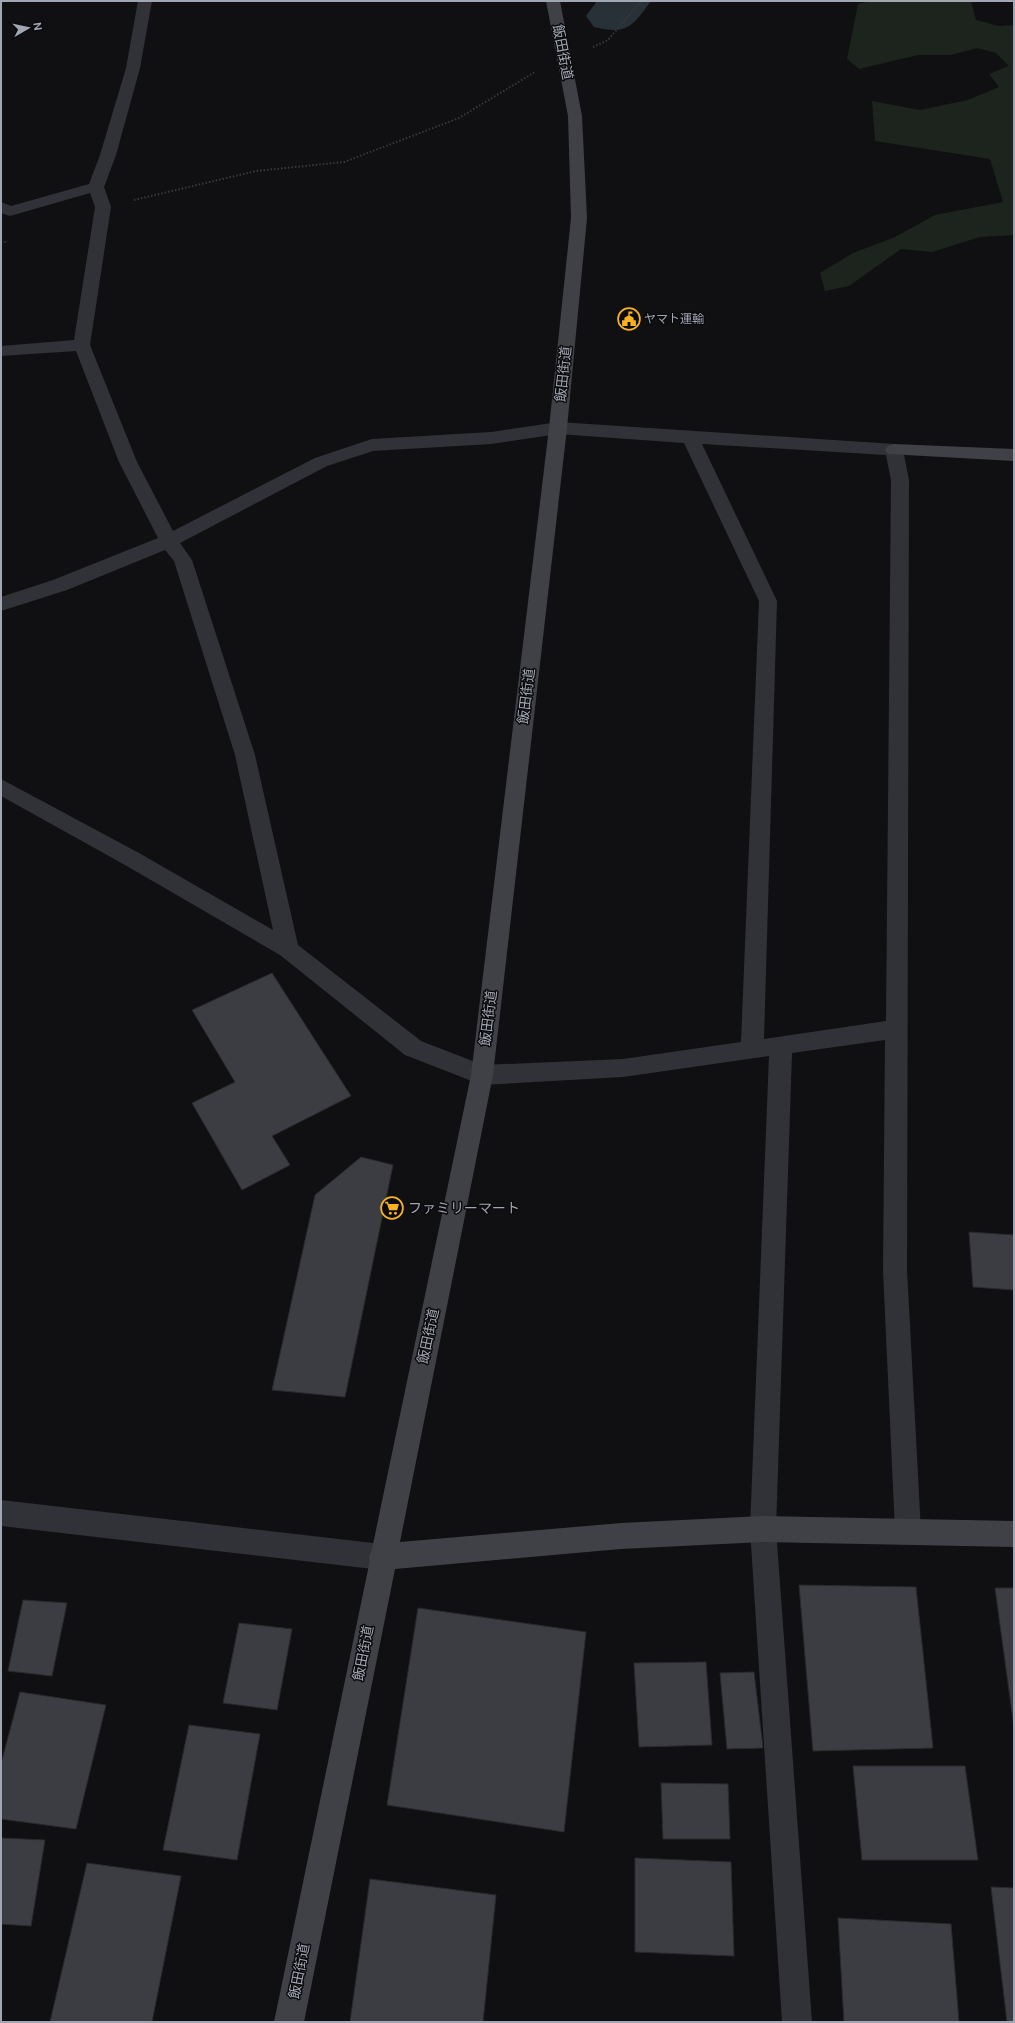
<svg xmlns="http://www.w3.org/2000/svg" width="1015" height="2023" viewBox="0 0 1015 2023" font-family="'DM Sans','Noto Sans JP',sans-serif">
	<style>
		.green { fill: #1c241d }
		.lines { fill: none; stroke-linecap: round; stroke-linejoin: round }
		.river { fill: #283137; fill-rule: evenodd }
		.building { fill: #3c3d42; stroke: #2a2a2e }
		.path { stroke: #37393e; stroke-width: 2; stroke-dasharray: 1.5 2; stroke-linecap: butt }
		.street { fill: #313237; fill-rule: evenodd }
		.secondary { fill: #3f4147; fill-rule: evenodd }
		.labels { text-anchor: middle; stroke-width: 3; stroke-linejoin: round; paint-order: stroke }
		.far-poi-label { font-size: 12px; fill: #a1a6b3; stroke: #0b0b0d; text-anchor: start }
		.street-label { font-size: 14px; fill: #a1a6b3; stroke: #0b0b0d }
		.poi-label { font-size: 14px; fill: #a1a6b3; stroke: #0b0b0d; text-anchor: start }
	</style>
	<rect width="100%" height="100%" fill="#101012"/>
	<!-- green -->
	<path class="green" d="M871,1H971L976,20L999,26L1014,25V235L980,237L932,252L901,249L849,286L825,291L820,273L853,253L895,237L935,215L1003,202L990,159L875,141L872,101L920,110L968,100L999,87L989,74L1009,66L996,53L977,48L951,55H918L859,69L847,59L858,4Z"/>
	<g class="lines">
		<!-- river -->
		<path class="river" d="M597,1H651C632,27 627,35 594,27L586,16Z"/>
	</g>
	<!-- building -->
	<path class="building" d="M272,973L351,1096L272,1136L290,1165L242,1190L192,1103L235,1082L192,1010Z
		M361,1157L393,1165L345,1397L272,1390L315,1195Z
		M969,1232L1014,1235V1290L973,1287Z
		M799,1585L916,1587L933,1748L813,1751Z
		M995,1588H1014V1727Z
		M23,1600L67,1603L52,1676L8,1671Z
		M418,1608L586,1632L564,1832L387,1805Z
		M239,1623L292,1629L277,1710L223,1703Z
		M706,1662L712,1745L639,1747L634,1663Z
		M754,1672L763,1748L727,1749L720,1673Z
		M20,1692L106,1705L76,1829L1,1819V1764Z
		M189,1725L260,1734L237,1860L163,1850Z
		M853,1766H965L978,1860H862Z
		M661,1783L728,1784L730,1839H663Z
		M1,1838L45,1840L31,1926L1,1924Z
		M635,1858L731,1862L734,1956L635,1952Z
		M87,1863L181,1876L152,2022H50Z
		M370,1879L496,1895L483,2022H350Z
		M991,1887L1014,1888V2022H1007Z
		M838,1918L951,1924L959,2022H844Z"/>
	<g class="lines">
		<!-- path -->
		<path class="path" d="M593,47L608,40L641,1
			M134,200L256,171L344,162L459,118L535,72
			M1,243L8,241"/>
		<!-- street -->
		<path class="street" d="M138,1H152L140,68L116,155L104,187L111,207L90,345L137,462L173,531L315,458L372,439L491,432L558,422L894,444L900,446L903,450L909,480L907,1270L921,1531L917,1540L908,1544L899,1540L895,1531L883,1270L885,1040L792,1053L776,1529L812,2022H782L750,1529L769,1056L623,1077L482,1085L405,1055L280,955L125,865L1,796V779L139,853L273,930L235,755L174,561L165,550L67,590L1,611V597L53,580L158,538L119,462L76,351L1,356V346L74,340L95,207L90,193L10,216L1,213V202L11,206L89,184L100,155L126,68ZM558,434L684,443L759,601L741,1042L623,1059L483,1065L421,1041L298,945L255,755L192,560L180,543L327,466L373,451L491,444ZM702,444L886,455L891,480L886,1021L764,1039L777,601Z
			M1,1500L382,1544L391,1548L395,1557L391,1566L382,1570L1,1526Z"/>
		<!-- secondary -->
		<path class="secondary" d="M546,1H560L582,116L587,218L567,428L493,1075L400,1542L621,1523L763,1516L1014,1521V1547L763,1542L621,1549L395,1569L304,2022H274L370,1560L369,1557L372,1549L471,1075L549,428L571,218L568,116Z
			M894,444L1014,449V461L888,454L885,450L888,446Z"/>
	</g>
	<!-- icons -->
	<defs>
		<g id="civic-ring" transform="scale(1.15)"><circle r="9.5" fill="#0b0b0d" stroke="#f8b122" stroke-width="1.5"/><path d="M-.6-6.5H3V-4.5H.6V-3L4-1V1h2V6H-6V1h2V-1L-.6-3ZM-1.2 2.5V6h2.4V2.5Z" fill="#f8b122"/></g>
		<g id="supermarket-ring" transform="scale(1.15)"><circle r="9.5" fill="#0b0b0d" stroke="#f8b122" stroke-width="1.5"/><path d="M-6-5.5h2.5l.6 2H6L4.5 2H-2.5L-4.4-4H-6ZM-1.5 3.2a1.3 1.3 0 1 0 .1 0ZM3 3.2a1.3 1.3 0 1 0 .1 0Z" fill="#f8b122"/></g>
	</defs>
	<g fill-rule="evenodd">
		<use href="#civic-ring" x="629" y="319"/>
		<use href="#supermarket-ring" x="392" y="1208"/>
	</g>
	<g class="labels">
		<!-- far-poi labels -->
		<g class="far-poi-label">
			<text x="644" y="323">ヤマト運輸</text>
		</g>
		<!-- street labels -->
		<g class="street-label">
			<text transform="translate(563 52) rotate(79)" y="5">飯田街道</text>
			<text transform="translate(563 374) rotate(-84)" y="5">飯田街道</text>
			<text transform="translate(526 696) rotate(-83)" y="5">飯田街道</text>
			<text transform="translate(488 1018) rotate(-83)" y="5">飯田街道</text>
			<text transform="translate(428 1336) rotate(-78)" y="5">飯田街道</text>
			<text transform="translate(363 1653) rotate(-79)" y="5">飯田街道</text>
			<text transform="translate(299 1971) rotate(-79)" y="5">飯田街道</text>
		</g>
		<!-- poi labels -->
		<g class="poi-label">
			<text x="408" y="1213">ファミリーマート</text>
		</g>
	</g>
	<!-- border -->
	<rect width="1015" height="2023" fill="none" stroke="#a1a6b3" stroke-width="4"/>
	<!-- north arrow -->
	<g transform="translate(28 28) rotate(81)" stroke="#0b0b0d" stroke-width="3" paint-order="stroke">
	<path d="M0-3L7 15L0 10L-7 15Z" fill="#a1a6b3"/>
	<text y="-6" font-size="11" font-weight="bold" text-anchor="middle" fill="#a1a6b3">N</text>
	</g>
</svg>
